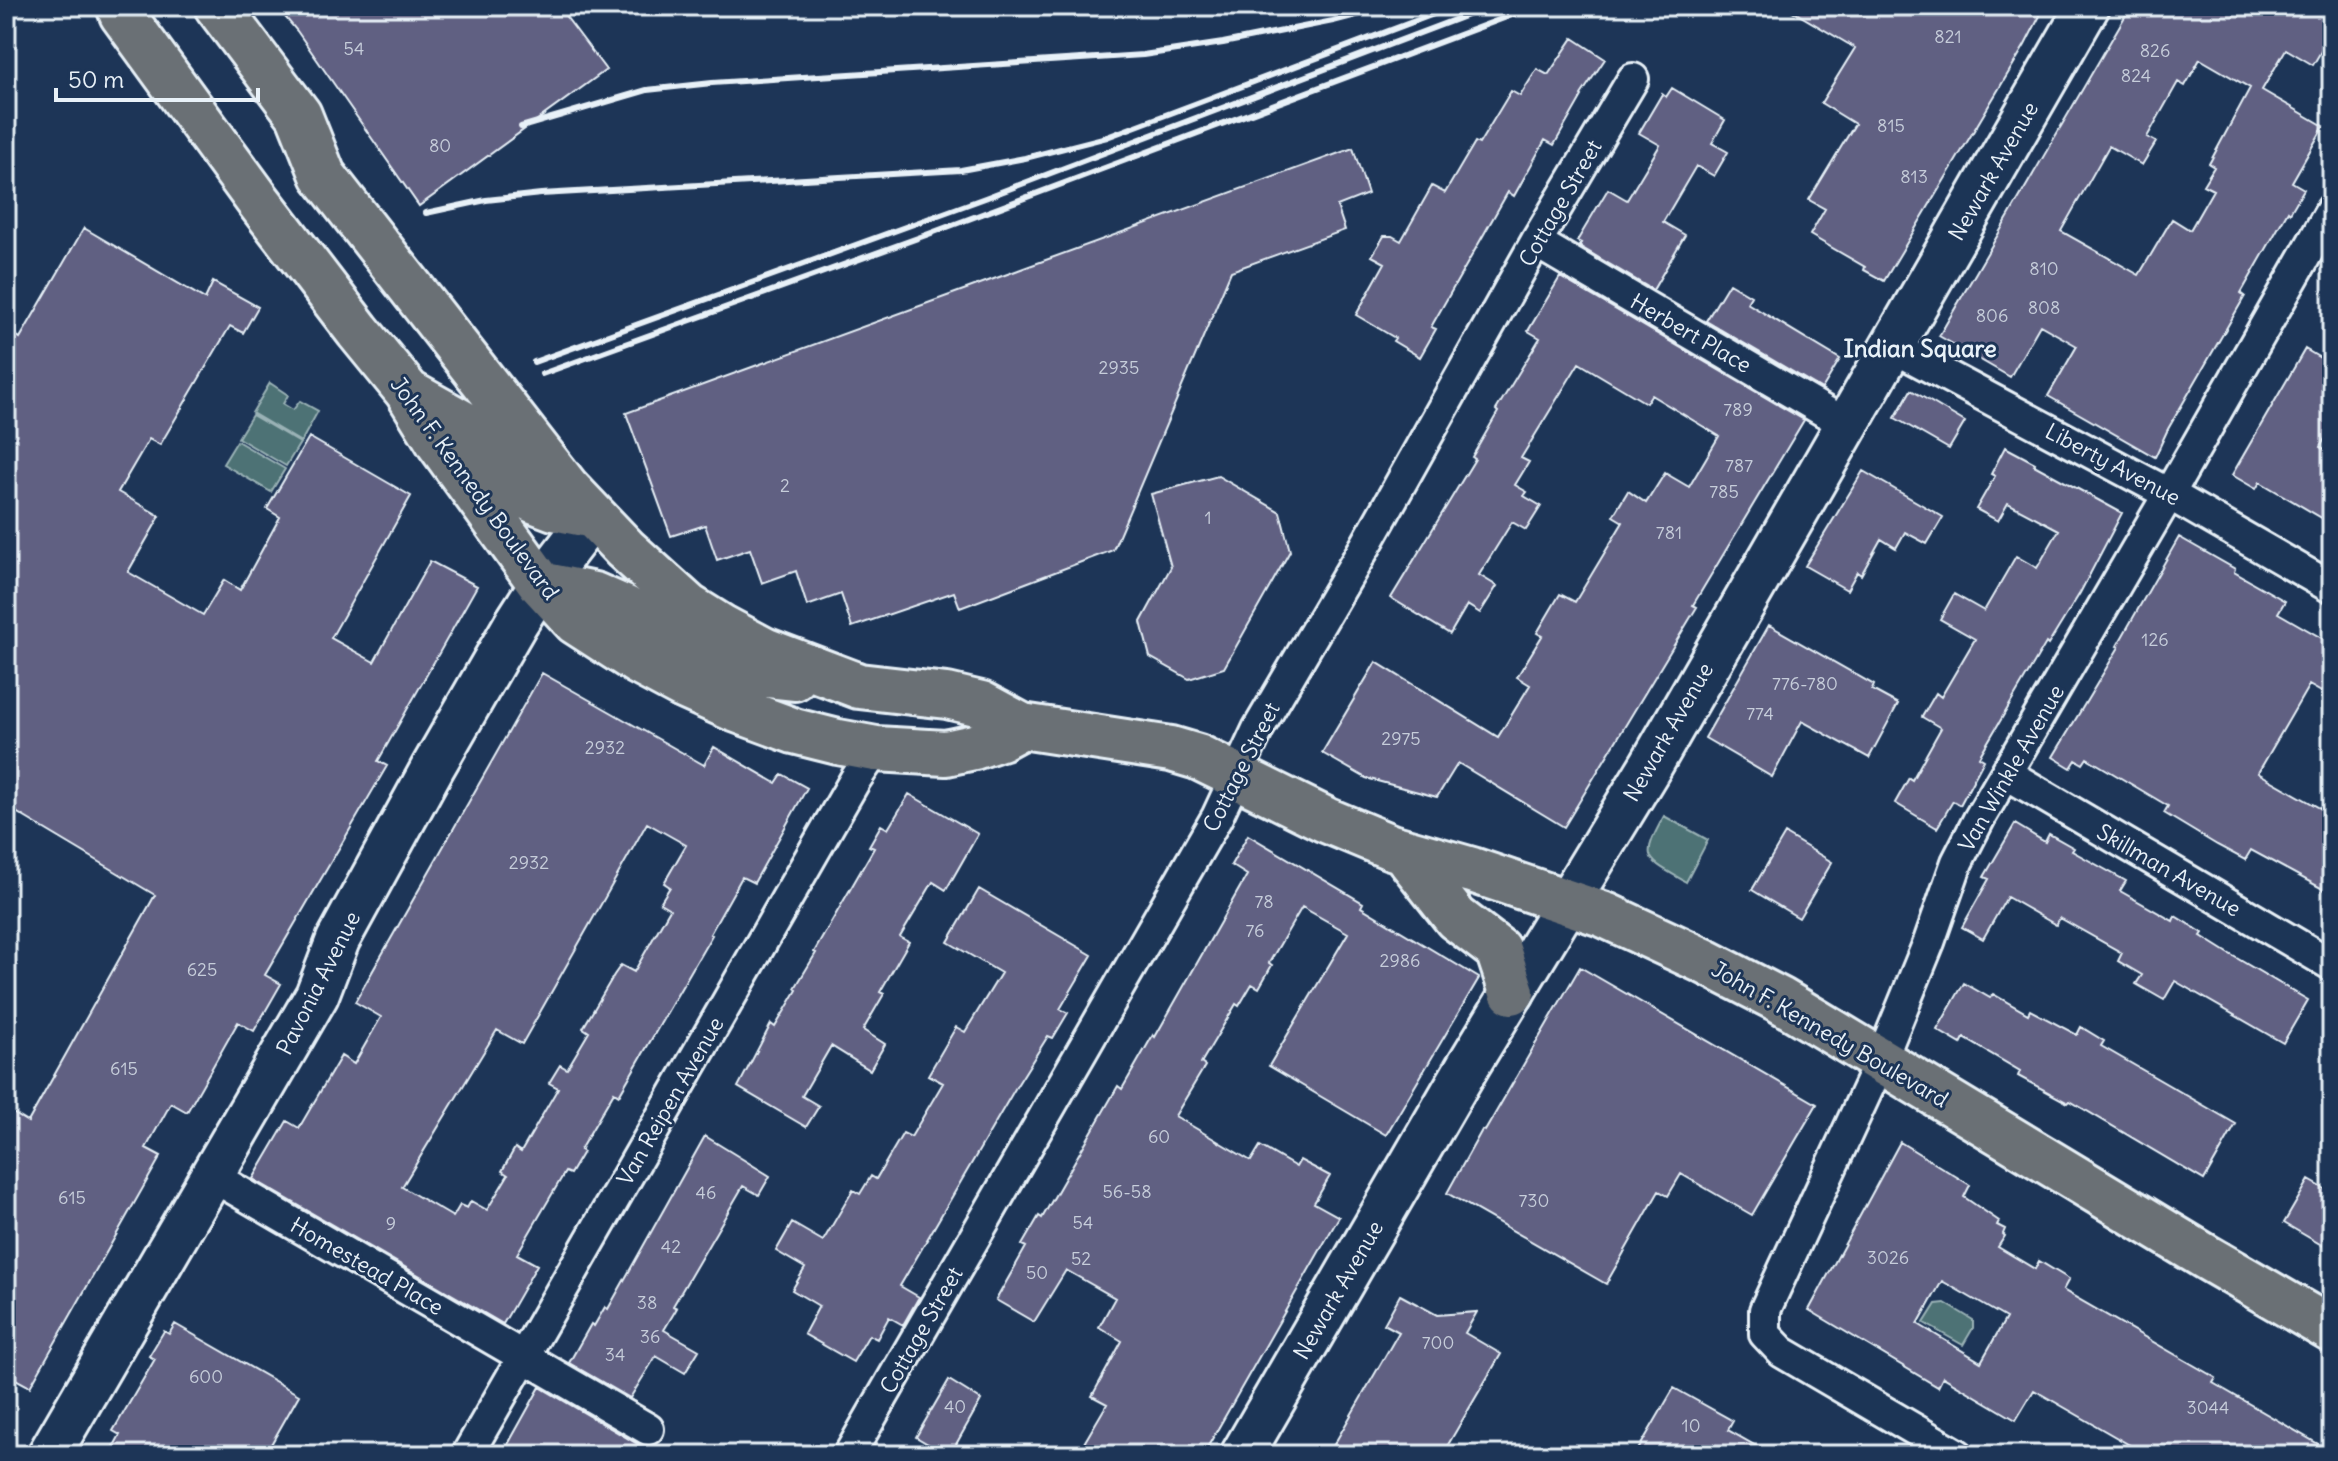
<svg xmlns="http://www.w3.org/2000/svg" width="2338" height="1461" viewBox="0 0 2338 1461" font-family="Delius,sans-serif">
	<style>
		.green { fill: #4d7274; stroke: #9ab2b6; stroke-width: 2 }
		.building { fill: #616082; stroke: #e8f1f8; stroke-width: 2; fill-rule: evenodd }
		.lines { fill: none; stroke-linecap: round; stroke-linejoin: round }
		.street-casing { stroke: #e8f1f8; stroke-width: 36 }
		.secondary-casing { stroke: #e8f1f8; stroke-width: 48 }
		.primary-casing { stroke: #e8f1f8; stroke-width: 50 }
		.street { stroke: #1d3557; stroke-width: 30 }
		.secondary { stroke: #1d3557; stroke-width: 42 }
		.primary { stroke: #6a7074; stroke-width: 44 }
		.rail { stroke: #e8f1f8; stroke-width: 6 }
		.labels { text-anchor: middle; stroke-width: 6; stroke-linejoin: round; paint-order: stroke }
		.number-label { font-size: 18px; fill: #c6cdda }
		.street-label { font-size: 22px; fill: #e8f1f8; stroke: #1d3557 }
		.neighbourhood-label { font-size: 24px; font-weight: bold; fill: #e8f1f8; stroke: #1d3557 }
	</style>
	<rect width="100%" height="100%" fill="#1d3557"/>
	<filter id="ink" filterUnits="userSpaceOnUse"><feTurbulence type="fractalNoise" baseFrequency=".0125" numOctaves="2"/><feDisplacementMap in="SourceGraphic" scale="16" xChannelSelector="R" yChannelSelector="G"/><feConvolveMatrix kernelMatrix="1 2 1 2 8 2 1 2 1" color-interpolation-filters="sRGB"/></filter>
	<g filter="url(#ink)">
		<!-- green -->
		<path class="green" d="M270,383L288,395L283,404L293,410L300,401L318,411L301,442L252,413Z
			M252,415L300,443L286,466L238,438Z
			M237,441L285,469L271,492L223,464Z
			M1664,816L1708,840L1686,882C1645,858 1640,860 1664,816Z
			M1945,1303L1973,1320V1328L1963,1345L1924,1323L1936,1304Z"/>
		<!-- building -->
		<path class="building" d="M276,6H558L606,70L419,206L297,31Z
			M1784,6H2045L2025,45L1884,281L1864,270L1865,267L1810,235L1825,209L1809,200L1855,124L1821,103L1855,48Z
			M2131,6H2332V56L2323,48L2313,65L2286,49L2262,90L2324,126L2292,182L2304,189L2290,213L2288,211L2241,293L2245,296L2168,429L2155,457L2048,396L2077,346L2040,325L2010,377L1939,336ZM2200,59L2250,88L2209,164L2214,167L2203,185L2213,190L2190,230L2172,219L2139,275L2061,231L2109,146L2142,165L2156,142L2147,137L2178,82L2185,86Z
			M1573,38L1605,59L1581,95L1582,96L1554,145L1545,140L1514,196L1508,192L1431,327L1436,329L1420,357L1393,341L1395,338L1356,315L1385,263L1372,256L1384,236H1392L1401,241L1432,186L1445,193L1475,142L1479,144L1511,91L1520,96L1537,69L1548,75Z
			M1672,88L1725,120L1712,143L1728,152L1714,176L1696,166L1663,222L1685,235L1653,290L1579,246L1581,243L1577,241L1608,189L1627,200L1660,145L1639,133L1662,94L1666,97Z
			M1353,148L1368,194L1337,206L1345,230L1231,271L1113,550L960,608L954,592L852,627L841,594L807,606L796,571L762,583L750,549L717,560L705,525L671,536L626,413Z
			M84,228L205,299L213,282L258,307L243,333L230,326L160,445L149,439L118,492L160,516L128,572L203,615L224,580L240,590L280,517L267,509L309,437L411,496L331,638L374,662L430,561L477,586L378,761L387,766L265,975L281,984L254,1031L238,1022L187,1112L171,1103L146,1148L161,1156L30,1387L6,1374V1109L28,1122L155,895L6,806V329L20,338Z
			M1560,277L1804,420L1693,605L1697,607L1564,827L1458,763L1437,797L1366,778L1322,753L1376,662L1498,737L1530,685L1517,677L1542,636L1537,633L1560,594L1575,602L1623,522L1613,516L1628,491L1646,503L1665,473L1689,487L1719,436L1651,395L1646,403L1579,363L1521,458L1529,462L1515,485L1527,492L1524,496L1541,506L1526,530L1512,522L1479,575L1497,586L1480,613L1467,605L1450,634L1391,598L1475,459L1472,457L1498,412L1496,410L1540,338L1528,331Z
			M1729,283L1751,296L1747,303L1840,359L1822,389L1706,321Z
			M2305,349L2332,365V427L2320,447L2332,455V524L2260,482L2256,489L2232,475Z
			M1911,390L1965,422L1949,449L1895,418Z
			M2005,447L2035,463L2034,465L2122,513L2080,593L2048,645L2046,643L1979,757L1984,760L1960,805L1953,801L1937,828L1895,803L1909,778L1912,780L1941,728L1922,717L1936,693L1941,697L1975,639L1940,619L1954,594L1984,611L2016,556L2037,568L2059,530L2008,503L1998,521L1976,509L1995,476L1991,474Z
			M1863,471L1943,517L1927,544L1905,532L1896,548L1881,539L1861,575L1857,572L1847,590L1805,566Z
			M1218,476L1280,512L1290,551L1224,668L1189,679L1150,657L1141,622L1171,567L1151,494Z
			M2179,537L2235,569L2234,572L2285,601L2278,613L2332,644V698L2309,685L2258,773L2332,815V894L2251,850L2245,860L2217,845L2164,813L2168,806L2087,758L2083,764L2076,760L2071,768L2053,757L2119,647L2117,646Z
			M1769,625L1874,685L1872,690L1898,704L1869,758L1802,721L1772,777L1705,738Z
			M542,673L704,765L714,747L776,783L782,774L807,788L754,883L742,877L710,934L712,935L619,1095L614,1092L580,1150L583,1152L570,1174L565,1172L517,1254L537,1265L503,1324L253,1179L287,1121L299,1128L341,1056L354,1064L381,1017L355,1002ZM647,823L686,845L664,883L670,887L660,903L670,909L634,972L621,965L614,975L583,1028L589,1032L567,1069L560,1065L549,1083L558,1088L521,1152L515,1148L502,1171L508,1175L487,1210L471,1201L467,1208L460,1205L453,1217L402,1187L497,1030L522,1044Z
			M909,794L978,834L946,890L933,882L900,937L909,942L880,992L884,994L863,1030L885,1044L870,1070L831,1046L802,1096L819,1106L806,1127L738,1087L771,1024L775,1027L797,990L795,988L816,953L814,952L874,848L869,846L881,825L888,829Z
			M2015,824L2045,842L2049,834L2074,848L2072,851L2126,881L2120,891L2173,921L2175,916L2203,933L2201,936L2228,953L2308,1000L2283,1043L2175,981L2164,1000L2136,984L2142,975L2118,961L2122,953L2060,918L2056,925L2007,897L1983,939L1962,927L1989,879L1984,877Z
			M1785,834L1832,862L1799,918L1752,890Z
			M1248,835L1363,903L1361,907L1479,978L1386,1135L1269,1066L1348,933L1302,907L1269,963L1272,965L1259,988L1252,984L1239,1006L1236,1004L1201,1063L1205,1066L1175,1116L1251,1161L1260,1146L1296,1167L1300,1160L1330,1176L1314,1203L1339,1217L1203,1455H1077L1107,1404L1092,1396L1122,1341L1099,1327L1115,1298L1066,1270L1034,1322L996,1300L1026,1247L1022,1245L1039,1216L1042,1218L1118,1086L1122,1089L1153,1035L1155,1037L1247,875L1231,865Z
			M979,889L1092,955L1060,1009L1068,1013L1053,1038L1048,1036L1016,1087L900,1286L919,1297L903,1325L889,1317L877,1339L869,1335L853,1362L804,1334L819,1306L792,1290L805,1268L776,1251L792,1223L823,1241L853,1190L860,1194L871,1176L876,1179L903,1133L911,1137L943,1083L928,1075L956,1027L965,1032L1001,973L948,942Z
			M1580,967L1817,1104L1752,1215L1681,1174L1668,1196L1659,1191L1606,1284L1447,1193L1482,1130L1485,1131Z
			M1964,983L1990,998L1993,994L2028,1014L2030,1010L2077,1035L2081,1027L2104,1041L2101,1046L2236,1124L2204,1180L2070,1101L2068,1103L2018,1076L2020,1071L1964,1038L1961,1044L1937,1030Z
			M705,1136L770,1176L759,1195L743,1186L673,1306L677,1308L664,1330L699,1350L685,1373L656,1356L630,1398L569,1363L591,1324L594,1326L605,1307L608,1309Z
			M1900,1142L1970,1185L1964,1197L1999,1221L1997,1225L2005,1229L2003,1234L2005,1236L1998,1247L2035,1269L2039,1261L2069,1279L2063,1290L2216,1378L2213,1383L2332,1452V1455H2147L2034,1390L2016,1420L1943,1377L1938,1387L1809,1310ZM1942,1281L2006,1318L1981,1362L1918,1324Z
			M2309,1180L2332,1193V1251L2284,1223Z
			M1400,1295L1437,1315L1477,1312L1465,1333L1501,1354L1442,1455H1328L1399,1332L1384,1324Z
			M175,1324L299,1395L265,1455H109L120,1435L113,1431L155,1359L149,1356L164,1331L169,1334Z
			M949,1380L981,1400L950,1455H947L916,1437Z
			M540,1387L639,1445L634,1455H502Z
			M1674,1388L1733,1421L1728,1430L1772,1455H1635Z"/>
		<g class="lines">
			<!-- street casing -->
			<g class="street-casing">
				<path id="street" d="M1536,242L1846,424
					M1891,346L2169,494L2332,588
					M2007,774L2332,965
					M212,1176L648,1429
					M467,1455L855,780L876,749
					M849,1455L1217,817L1258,729L1366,545L1536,242L1633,79
					M1958,1455L1782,1352L1765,1334V1310L1880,1062L1929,942L1957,862L1979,819L2169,494L2332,209"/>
			</g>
			<!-- secondary casing -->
			<g class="secondary-casing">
				<path id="secondary" d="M49,1455L317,995L338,940L433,767L516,623L541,584L593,516
					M1242,1455L1469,1064L1651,765L2088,6"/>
			</g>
			<!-- primary casing -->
			<g class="primary-casing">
				<path id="primary" d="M119,6L122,14L257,199L358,331L407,391L439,443L541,584L576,622L638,662L683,686L732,708L794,731L838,742L876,749L946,753L974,747L1000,738L1022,726
					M217,6L299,115L323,175L567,488L625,549L689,607L721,627L764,650L859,686L947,696L981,704L1022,726L1171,749L1198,757L1326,820L1391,847L1472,870L1605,915L1704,961L1780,1000L2206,1257L2332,1330
					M409,393L466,425L515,488L533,500L554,508L593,516
					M541,584L594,595L626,609L694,652L741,672L794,678
					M1404,852L1456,918L1498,950L1512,992"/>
			</g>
			<!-- street -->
			<use href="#street" class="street"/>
			<!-- secondary -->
			<use href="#secondary" class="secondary"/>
			<!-- primary -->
			<use href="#primary" class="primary"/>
			<!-- rail -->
			<path class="rail" d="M521,127L647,90L712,83L1143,55L1223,43L1333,21L1391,6
				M426,213L486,200L541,194L961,170L1025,158L1107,137L1455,6
				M534,362L985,198L1491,6
				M542,374L926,235L1536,6"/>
		</g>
	</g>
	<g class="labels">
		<!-- number labels -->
		<g class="number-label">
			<text x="1948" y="43">821</text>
			<text x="354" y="55">54</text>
			<text x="2155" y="57">826</text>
			<text x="2136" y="82">824</text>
			<text x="1891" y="132">815</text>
			<text x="440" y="152">80</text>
			<text x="1914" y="183">813</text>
			<text x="2044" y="275">810</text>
			<text x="2044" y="314">808</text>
			<text x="1992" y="322">806</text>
			<text x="1119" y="374">2935</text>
			<text x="1738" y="416">789</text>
			<text x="1739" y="472">787</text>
			<text x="785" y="492">2</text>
			<text x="1724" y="498">785</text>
			<text x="1208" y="524">1</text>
			<text x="1669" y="539">781</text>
			<text x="2155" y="646">126</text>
			<text x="1805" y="690">776-780</text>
			<text x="1760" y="720">774</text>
			<text x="1401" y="745">2975</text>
			<text x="605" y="754">2932</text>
			<text x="529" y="869">2932</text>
			<text x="1264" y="908">78</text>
			<text x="1255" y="937">76</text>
			<text x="1400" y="967">2986</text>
			<text x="202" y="976">625</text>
			<text x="124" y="1075">615</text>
			<text x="1159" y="1143">60</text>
			<text x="1127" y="1198">56-58</text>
			<text x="706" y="1199">46</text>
			<text x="72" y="1204">615</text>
			<text x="1534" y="1207">730</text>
			<text x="1083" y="1229">54</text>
			<text x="391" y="1230">9</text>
			<text x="671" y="1253">42</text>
			<text x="1888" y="1264">3026</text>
			<text x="1081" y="1265">52</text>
			<text x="1037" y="1279">50</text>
			<text x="647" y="1309">38</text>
			<text x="650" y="1343">36</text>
			<text x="1438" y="1349">700</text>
			<text x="615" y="1361">34</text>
			<text x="206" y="1383">600</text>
			<text x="955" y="1413">40</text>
			<text x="2208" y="1414">3044</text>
			<text x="1691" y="1432">10</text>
		</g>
		<!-- street labels -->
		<g class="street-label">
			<text transform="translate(1993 171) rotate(-60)" y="8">Newark Avenue</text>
			<text transform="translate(1560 203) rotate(-60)" y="8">Cottage Street</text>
			<text transform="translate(1691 333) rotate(30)" y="8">Herbert Place</text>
			<text transform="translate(2113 464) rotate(28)" y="8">Liberty Avenue</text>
			<text transform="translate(475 488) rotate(54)" y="8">John F. Kennedy Boulevard</text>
			<text transform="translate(1668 732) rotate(-60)" y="8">Newark Avenue</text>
			<text transform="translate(1241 767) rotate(-63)" y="8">Cottage Street</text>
			<text transform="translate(2011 768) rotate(-60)" y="8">Van Winkle Avenue</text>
			<text transform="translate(2169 870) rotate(30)" y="8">Skillman Avenue</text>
			<text transform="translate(318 983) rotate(-63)" y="8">Pavonia Avenue</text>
			<text transform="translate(1830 1034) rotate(30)" y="8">John F. Kennedy Boulevard</text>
			<text transform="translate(670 1101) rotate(-60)" y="8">Van Reipen Avenue</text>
			<text transform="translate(367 1266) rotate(30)" y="8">Homestead Place</text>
			<text transform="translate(1338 1290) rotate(-60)" y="8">Newark Avenue</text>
			<text transform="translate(921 1330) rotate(-60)" y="8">Cottage Street</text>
		</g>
		<!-- neighbourhood labels -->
		<g class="neighbourhood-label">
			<text x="1920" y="357">Indian Square</text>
		</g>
	</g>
	<!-- margin -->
	<rect width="2338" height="1461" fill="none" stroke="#1d3557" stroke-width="32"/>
	<rect x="16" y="16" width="2306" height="1429" fill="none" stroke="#e8f1f8" stroke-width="3" filter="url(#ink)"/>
	<!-- scale -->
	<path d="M56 88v12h202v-12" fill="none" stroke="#e8f1f8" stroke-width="4"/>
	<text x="68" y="88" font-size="24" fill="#e8f1f8" stroke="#1d3557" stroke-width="6" paint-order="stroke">50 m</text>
</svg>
